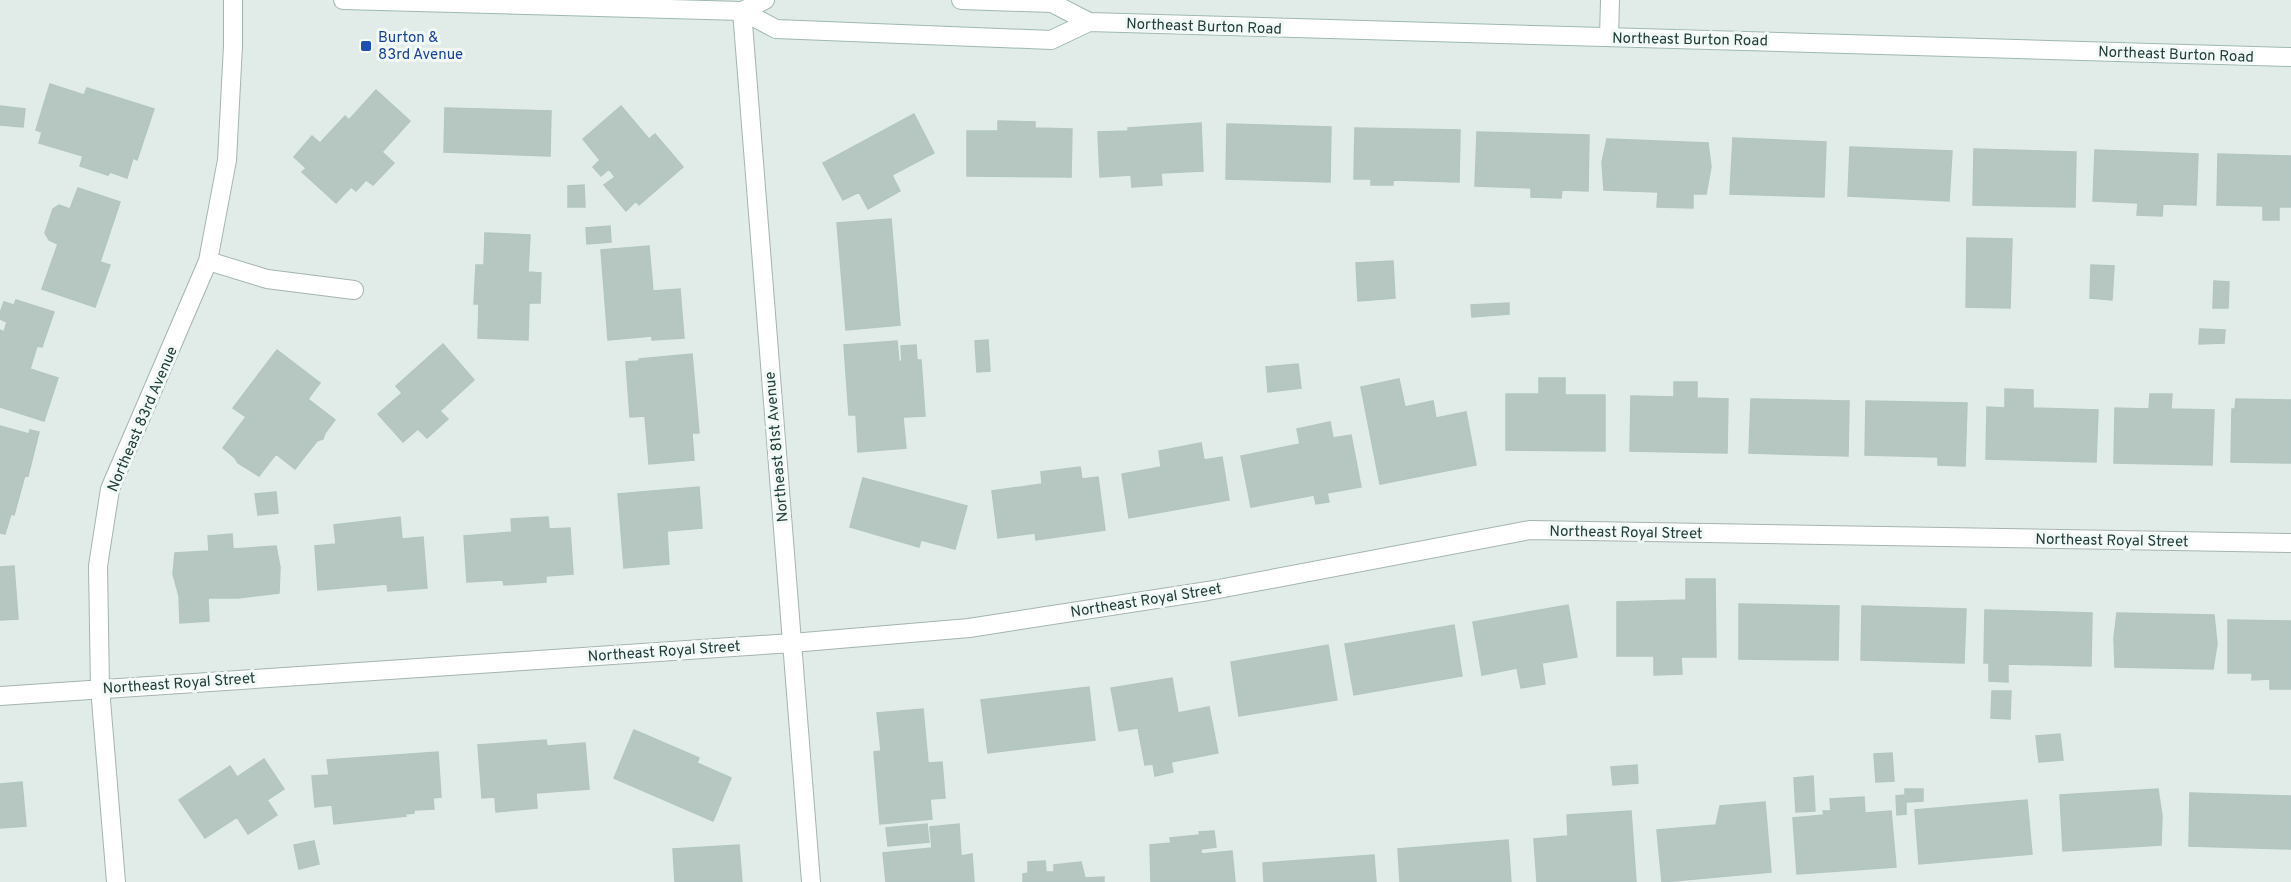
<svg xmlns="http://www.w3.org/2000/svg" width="2291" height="882" viewBox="0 0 2291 882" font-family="Overpass,sans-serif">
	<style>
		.building { fill: #b6c7c2; stroke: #b3c6c1; stroke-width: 1.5 }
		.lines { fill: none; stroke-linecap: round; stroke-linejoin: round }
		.street-casing { stroke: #a4b4b1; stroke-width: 20 }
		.secondary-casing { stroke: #9fb8b3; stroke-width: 20 }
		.street { stroke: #fff; stroke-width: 18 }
		.secondary { stroke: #fff; stroke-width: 18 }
		.transit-dot { fill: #1a4fb4; stroke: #f2f9f6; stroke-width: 2 }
		.labels { text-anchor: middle; stroke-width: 6; stroke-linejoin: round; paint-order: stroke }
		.street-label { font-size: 15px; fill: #213e3a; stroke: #f2f9f6 }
		.transit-label { font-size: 15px; fill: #164399; stroke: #f2f9f6; text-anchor: start }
	</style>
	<rect width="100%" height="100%" fill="#e1ece9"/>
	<!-- building -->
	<path class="building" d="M50,84L84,95L87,88L154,109L137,160L133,158L127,178L110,172L108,175L80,166L83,156L39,143L42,132L36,130Z
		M376,90L410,121L382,152L394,163L373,185L366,180L356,191L351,187L336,203L302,172L306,168L294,157L312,136L320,143L345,116L349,120Z
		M0,106L25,109L23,127L0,125Z
		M621,106L649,139L655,134L683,167L639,205L636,201L626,211L604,185L615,177L609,169L601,176L593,167L600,160L583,139Z
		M445,108L551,111L550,156L444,152Z
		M914,114L934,153L892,175L900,191L868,209L859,192L843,200L823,163Z
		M998,121L1035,122V128L1072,129L1071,177L967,176V131H998Z
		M1201,123L1203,171L1161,173L1162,185L1132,187L1131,175L1100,177L1098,132L1128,131V128Z
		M1227,124L1331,127L1330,182L1226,179Z
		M1355,128L1460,130L1459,182L1393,180V185H1371V179H1354Z
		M1477,132L1589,135L1588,191L1562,190L1561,198L1531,197V188L1475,186Z
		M1733,138L1826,142L1824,197L1730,194Z
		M1607,139L1708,143L1711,167L1706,194H1693V208L1657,207L1658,192L1604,190L1602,162Z
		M1850,147L1952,151L1949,201L1848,196Z
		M1974,149L2076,152L2075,207L1973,205Z
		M2095,150L2198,154L2196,205L2163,204L2162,216L2137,215L2138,203L2093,201Z
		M2218,154L2291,156V207H2279V220H2263V206L2217,205Z
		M584,185L585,207H568V186Z
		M78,188L120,202L100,262L110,265L95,307L42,289L58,244L49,240L45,233L53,209L59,205L70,209Z
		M891,219L900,325L846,330L837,223Z
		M610,226L611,242L587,244L586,228Z
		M485,233L530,235L528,272L541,273L540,303H529L528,340L478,338L479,304H474L476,265H484Z
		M1967,238L2012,239L2010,308L1966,307Z
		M649,246L653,291L680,289L684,338L652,340V336L608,340L601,250Z
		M1393,261L1395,298L1358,301L1356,263Z
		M2091,265L2114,266L2112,300L2090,298Z
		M2214,281L2229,282L2228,308H2213Z
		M16,300L54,312L42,347L37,346L30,369L58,378L44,421L0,407V330L4,332L7,322L0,319V313L4,302L14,305Z
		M1509,303V314L1472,317L1471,305Z
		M2200,329L2225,330L2224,343L2199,344Z
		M988,340L990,371L977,372L975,341Z
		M897,341L899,362L902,361L901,346L916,345L917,360H921L925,416L903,417L906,448L858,452L856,415H849L844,345Z
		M443,344L474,380L440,411L448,419L427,438L418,429L403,442L378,414L402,393L396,386Z
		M277,350L320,383L308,399L335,420L325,433L323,439L317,441L295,469L276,454L259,476L238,463L235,458L223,448L246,417L233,408Z
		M692,354L699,433H692L694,460L649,464L645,416L630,417L626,362L639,361V359Z
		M1298,364L1301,388L1268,392L1266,367Z
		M1539,378H1565V395H1605V451L1506,450V394H1539Z
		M1399,379L1405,407L1433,401L1436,418L1466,412L1476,465L1380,484L1361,387Z
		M1674,382H1697V398L1728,399L1727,453L1630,451L1631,396L1674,397Z
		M2005,389L2033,390V408L2098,410L2096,462L1986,459L1987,407L2005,408Z
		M2150,394H2172L2171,409L2214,410L2212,465L2114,463L2115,408L2149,409Z
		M1751,399L1849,401L1848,456L1749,453Z
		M2236,399L2291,400V463L2231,462L2232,409H2235Z
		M1866,401L1967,403L1965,466L1938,465V457L1865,455Z
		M1330,422L1333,438L1351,435L1361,487L1327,493L1329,502L1316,504L1314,495L1251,507L1241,456L1300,444L1297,429Z
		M0,426L29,434L30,430L39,432L28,476L25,475L14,515L11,514L5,534L0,533Z
		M1201,443L1204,460L1222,457L1229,500L1129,518L1122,474L1161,467L1159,451Z
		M1080,467L1082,479L1098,477L1105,530L1036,540L1035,533L998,538L992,491L1042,484L1041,472Z
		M863,478L967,506L955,549L921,540L919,547L850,527Z
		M699,487L702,528L667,531L669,564L624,568L618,494Z
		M276,492L278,513L258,515L255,494Z
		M400,517L402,539L423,537L427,588L388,591L387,584L318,590L315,546L336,544L334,525Z
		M548,517L549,529L570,528L573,574L546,576V582L504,585L503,580L467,582L464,536L512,532L511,519Z
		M232,534L233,549L276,546L280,567L279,593L238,598H208L209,621L180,623L179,596L173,574L175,553L209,551L208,536Z
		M14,566L18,619L0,620V567Z
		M1686,579H1715L1716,657H1681L1682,674L1654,675V656H1617V602L1686,600Z
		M1739,604L1839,606L1838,660L1739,659Z
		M1568,605L1577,657L1542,663L1545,684L1521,688L1517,668L1482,675L1473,622Z
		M1862,606L1966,609L1964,663L1861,660Z
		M1985,610L2092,613L2091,666L2008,664V682L1989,681V663H1984Z
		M2117,613L2214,615L2217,644L2213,669L2115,667L2114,638Z
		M2228,620L2291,621V689H2270V679L2252,680V673H2228Z
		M1454,625L1462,676L1354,695L1345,644Z
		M1328,645L1337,700L1239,716L1231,662Z
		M1172,678L1178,713L1209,707L1218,753L1171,762L1173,772L1155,776L1153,764L1145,765L1138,728L1119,731L1111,688Z
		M1089,687L1095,740L988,753L981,700Z
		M1992,691H2011L2010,719L1991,718Z
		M923,709L928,763L942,762L945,798L930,799L932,819L880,824L874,752L881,751L877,713Z
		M634,730L699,758L697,763L731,778L713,821L614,778Z
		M2060,734L2063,760L2039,762L2036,736Z
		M546,740L547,746L585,743L589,789L536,793L537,808L496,812L495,797L482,798L478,745Z
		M438,752L441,797L433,798L434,809L414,810V813L405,814L406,816L334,824L332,805L315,807L312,776L329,775L327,760Z
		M1892,753L1894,781L1876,782L1874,754Z
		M264,759L284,789L267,800L277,815L248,834L237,817L205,838L179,800L230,766L237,777Z
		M1637,765L1638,783L1613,785L1611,767Z
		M1813,776L1815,811L1796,812L1794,778Z
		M22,782L26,826L0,828V784Z
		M1905,789H1923V801L1906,802V814L1897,815L1896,796L1905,795Z
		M2158,789L2162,816L2161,845L2063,851L2060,795Z
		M2190,793L2291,796V849L2189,846Z
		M1864,797L1865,813L1891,811L1896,867L1797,874L1793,818L1824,815L1823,811H1831L1830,799Z
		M2027,800L2032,854L1919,864L1915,810Z
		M1765,802L1771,872L1662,882L1657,830L1716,825L1720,806Z
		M1631,811L1636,882H1537L1534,839L1568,836L1567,815Z
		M927,824L929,842L888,846L886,828Z
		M959,824L961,856L972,854L974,882H886L883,853L932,848L930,827Z
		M1214,831L1216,847L1201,849V854L1232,851L1235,882H1151L1150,845L1171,843L1170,838L1200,835L1199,832Z
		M1508,840L1511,882H1400L1398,849Z
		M314,841L319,864L299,869L294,845Z
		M739,845L742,882H675L673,849Z
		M1374,855L1376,882H1264L1263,863Z
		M1045,861L1046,872H1054V865L1081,862L1085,878L1104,877V882H1023V874L1028,873V862Z"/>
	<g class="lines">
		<!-- street casing -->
		<g class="street-casing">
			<path id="street" d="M742,11L811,882
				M1609,37L1610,0
				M208,261L267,279L354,290
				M0,696L792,643L969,628L1208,591L1530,530L2291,543
				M116,882L100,688L98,566L110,489L208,261L227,160L233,46V0"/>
		</g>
		<!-- secondary casing -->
		<g class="secondary-casing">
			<path id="secondary" d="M343,0L742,11L776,29L1051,40L1089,22L2291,57
				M961,0L1052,3L1089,22
				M742,11L765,0"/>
		</g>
		<!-- street -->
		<use href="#street" class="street"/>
		<!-- secondary -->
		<use href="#secondary" class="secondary"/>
	</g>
	<!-- markers -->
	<rect class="transit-dot" x="360" y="40" width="12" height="12" rx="3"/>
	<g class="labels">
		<!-- street labels -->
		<g class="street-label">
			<text transform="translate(1204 26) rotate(2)" y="5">Northeast Burton Road</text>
			<text transform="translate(1690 39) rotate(1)" y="5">Northeast Burton Road</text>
			<text transform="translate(2176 54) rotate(2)" y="5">Northeast Burton Road</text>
			<text transform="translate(142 419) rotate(-67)" y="5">Northeast 83rd Avenue</text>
			<text transform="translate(776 447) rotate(-95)" y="5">Northeast 81st Avenue</text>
			<text transform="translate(1626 532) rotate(1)" y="5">Northeast Royal Street</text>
			<text transform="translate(2112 540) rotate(1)" y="5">Northeast Royal Street</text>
			<text transform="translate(1146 600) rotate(-9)" y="5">Northeast Royal Street</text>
			<text transform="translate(664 651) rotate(-4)" y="5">Northeast Royal Street</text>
			<text transform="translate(179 683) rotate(-4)" y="5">Northeast Royal Street</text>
		</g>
		<!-- transit labels -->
		<g class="transit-label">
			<text x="378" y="42">Burton &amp;<tspan x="378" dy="17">83rd Avenue</tspan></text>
		</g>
	</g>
</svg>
